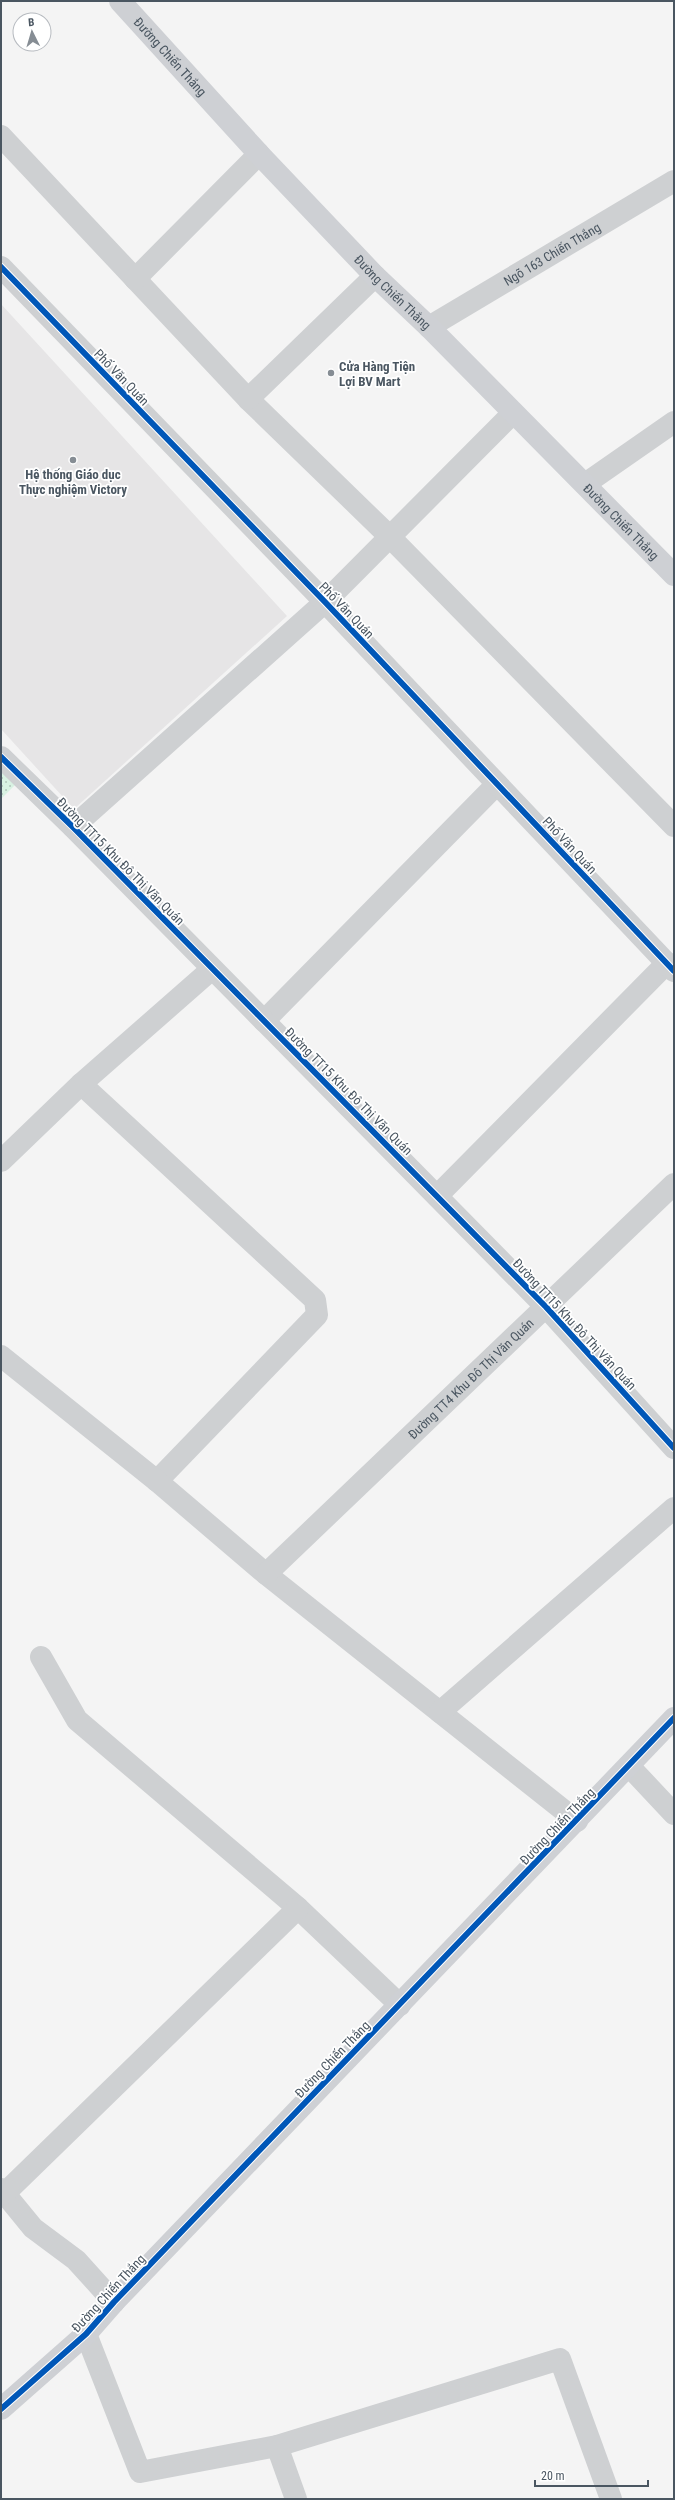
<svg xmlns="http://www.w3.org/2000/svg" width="675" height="2500" viewBox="0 0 675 2500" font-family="'Roboto Condensed',sans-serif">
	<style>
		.education { fill: #e6e5e6 }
		.park { fill: url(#park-dots) }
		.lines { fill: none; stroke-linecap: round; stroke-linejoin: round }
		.lane { stroke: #ced0d2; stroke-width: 22 }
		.street { stroke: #ced0d2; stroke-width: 22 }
		.secondary { stroke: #ced0d4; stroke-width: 22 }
		.cycleway-casing { stroke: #fff; stroke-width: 8 }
		.cycleway { stroke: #0057b8; stroke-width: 6 }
		.poi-dot { fill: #868d94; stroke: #fff; stroke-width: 1.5 }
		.labels { text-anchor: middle; stroke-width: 3.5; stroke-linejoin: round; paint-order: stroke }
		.street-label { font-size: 13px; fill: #4a5661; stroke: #fff }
		.poi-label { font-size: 13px; font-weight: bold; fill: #4a5661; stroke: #fff; text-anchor: start }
	</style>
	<defs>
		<pattern id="park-dots" width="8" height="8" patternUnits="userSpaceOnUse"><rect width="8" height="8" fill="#d9f2e3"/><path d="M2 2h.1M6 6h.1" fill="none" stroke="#b2c7bb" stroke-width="1.8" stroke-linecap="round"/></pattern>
	</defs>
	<rect width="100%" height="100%" fill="#f4f4f4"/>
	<!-- education -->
	<path class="education" d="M1,304L287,616L74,809L1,729Z"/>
	<!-- park -->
	<path class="park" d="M1,764L19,781L1,799Z"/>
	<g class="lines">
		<!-- lane -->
		<g class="lane">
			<path d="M1,136L248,399L385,532L674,826"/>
			<path id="s1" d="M429,327L674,181"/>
			<path d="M248,399L375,276"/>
			<path d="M585,484L674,422"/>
			<path d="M73,827L325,602L513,413"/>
			<path d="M264,1021L497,784"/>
			<path d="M81,1084L315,1300L317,1315L157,1481"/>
			<path d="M1,1161L81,1084L212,969"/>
			<path d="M437,1196L667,963"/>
			<path d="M1,1356L157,1481L266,1574L577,1821"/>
			<path d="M41,1657L77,1720L298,1908L400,2005"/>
			<path d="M629,1766L674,1814"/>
			<path d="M1,2189L33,2228L76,2260L114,2302"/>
			<path d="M4,2194L298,1908"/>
			<path d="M86,2334L140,2472L277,2446L560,2359L611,2499"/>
			<path d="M277,2446L296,2499"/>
		</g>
		<!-- street -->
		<g class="street">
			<path d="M1,267L325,602L674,971"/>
			<path d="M135,279L259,154"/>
			<path d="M1,757L73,827L546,1307L674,1448"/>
			<path id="s2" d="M266,1574L674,1184"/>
			<path d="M440,1712L674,1508"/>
		</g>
		<!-- secondary -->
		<g class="secondary">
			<path id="s3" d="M120,1L259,154L375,276L429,327L674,575"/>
			<path d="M1,2409L86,2334L114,2302L674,1718"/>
		</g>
		<!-- cycleway casing -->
		<g class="cycleway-casing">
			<path id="cycleway" d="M1,267L325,602L674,971
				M1,757L73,827L546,1307L674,1448
				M1,2409L86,2334L114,2302L674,1718"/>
		</g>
		<!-- cycleway -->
		<use href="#cycleway" class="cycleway"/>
	</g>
	<!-- markers -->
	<g class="poi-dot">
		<circle cx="331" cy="373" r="4"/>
		<circle cx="73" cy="460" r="4"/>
	</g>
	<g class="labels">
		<!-- street labels -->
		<g class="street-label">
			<text dy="5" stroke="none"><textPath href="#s3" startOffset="75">Đường Chiến Thắng</textPath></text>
			<text dy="5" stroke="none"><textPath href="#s1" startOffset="143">Ngõ 163 Chiến Thắng</textPath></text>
			<text dy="5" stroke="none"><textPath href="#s3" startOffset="399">Đường Chiến Thắng</textPath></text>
			<text transform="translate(122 377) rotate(46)" y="5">Phố Văn Quán</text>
			<text dy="5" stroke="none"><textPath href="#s3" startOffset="723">Đường Chiến Thắng</textPath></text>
			<text transform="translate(347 610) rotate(46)" y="5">Phố Văn Quán</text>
			<text transform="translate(570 845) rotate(47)" y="5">Phố Văn Quán</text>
			<text transform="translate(121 861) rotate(45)" y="5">Đường TT15 Khu Đô Thị Văn Quán</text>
			<text transform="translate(349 1091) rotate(45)" y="5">Đường TT15 Khu Đô Thị Văn Quán</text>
			<text transform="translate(575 1324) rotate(47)" y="5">Đường TT15 Khu Đô Thị Văn Quán</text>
			<text dy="5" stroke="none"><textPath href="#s2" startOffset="283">Đường TT4 Khu Đô Thị Văn Quán</textPath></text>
			<text transform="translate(557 1826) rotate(-46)" y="5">Đường Chiến Thắng</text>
			<text transform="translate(332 2059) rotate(-46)" y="5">Đường Chiến Thắng</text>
			<text transform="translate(108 2293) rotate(-47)" y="5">Đường Chiến Thắng</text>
		</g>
		<!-- poi labels -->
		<g class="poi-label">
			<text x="339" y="371">Cửa Hàng Tiện<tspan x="339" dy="15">Lợi BV Mart</tspan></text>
			<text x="73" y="479" text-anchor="middle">Hệ thống Giáo dục<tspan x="73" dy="15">Thực nghiệm Victory</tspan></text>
		</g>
	</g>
	<!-- border -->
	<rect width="675" height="2500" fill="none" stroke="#4a5661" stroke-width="4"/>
	<!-- north arrow -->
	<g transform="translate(32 32) rotate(355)"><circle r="19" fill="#ffffff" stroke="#b7bbc0"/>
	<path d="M0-3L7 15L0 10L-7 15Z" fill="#868d94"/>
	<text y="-6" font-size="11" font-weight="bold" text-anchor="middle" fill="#4a5661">B</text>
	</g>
	<!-- scale -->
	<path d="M535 2480v6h113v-6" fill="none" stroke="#4a5661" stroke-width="2"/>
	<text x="541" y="2480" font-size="12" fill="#4a5661" stroke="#ffffff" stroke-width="3" paint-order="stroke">20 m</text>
</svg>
